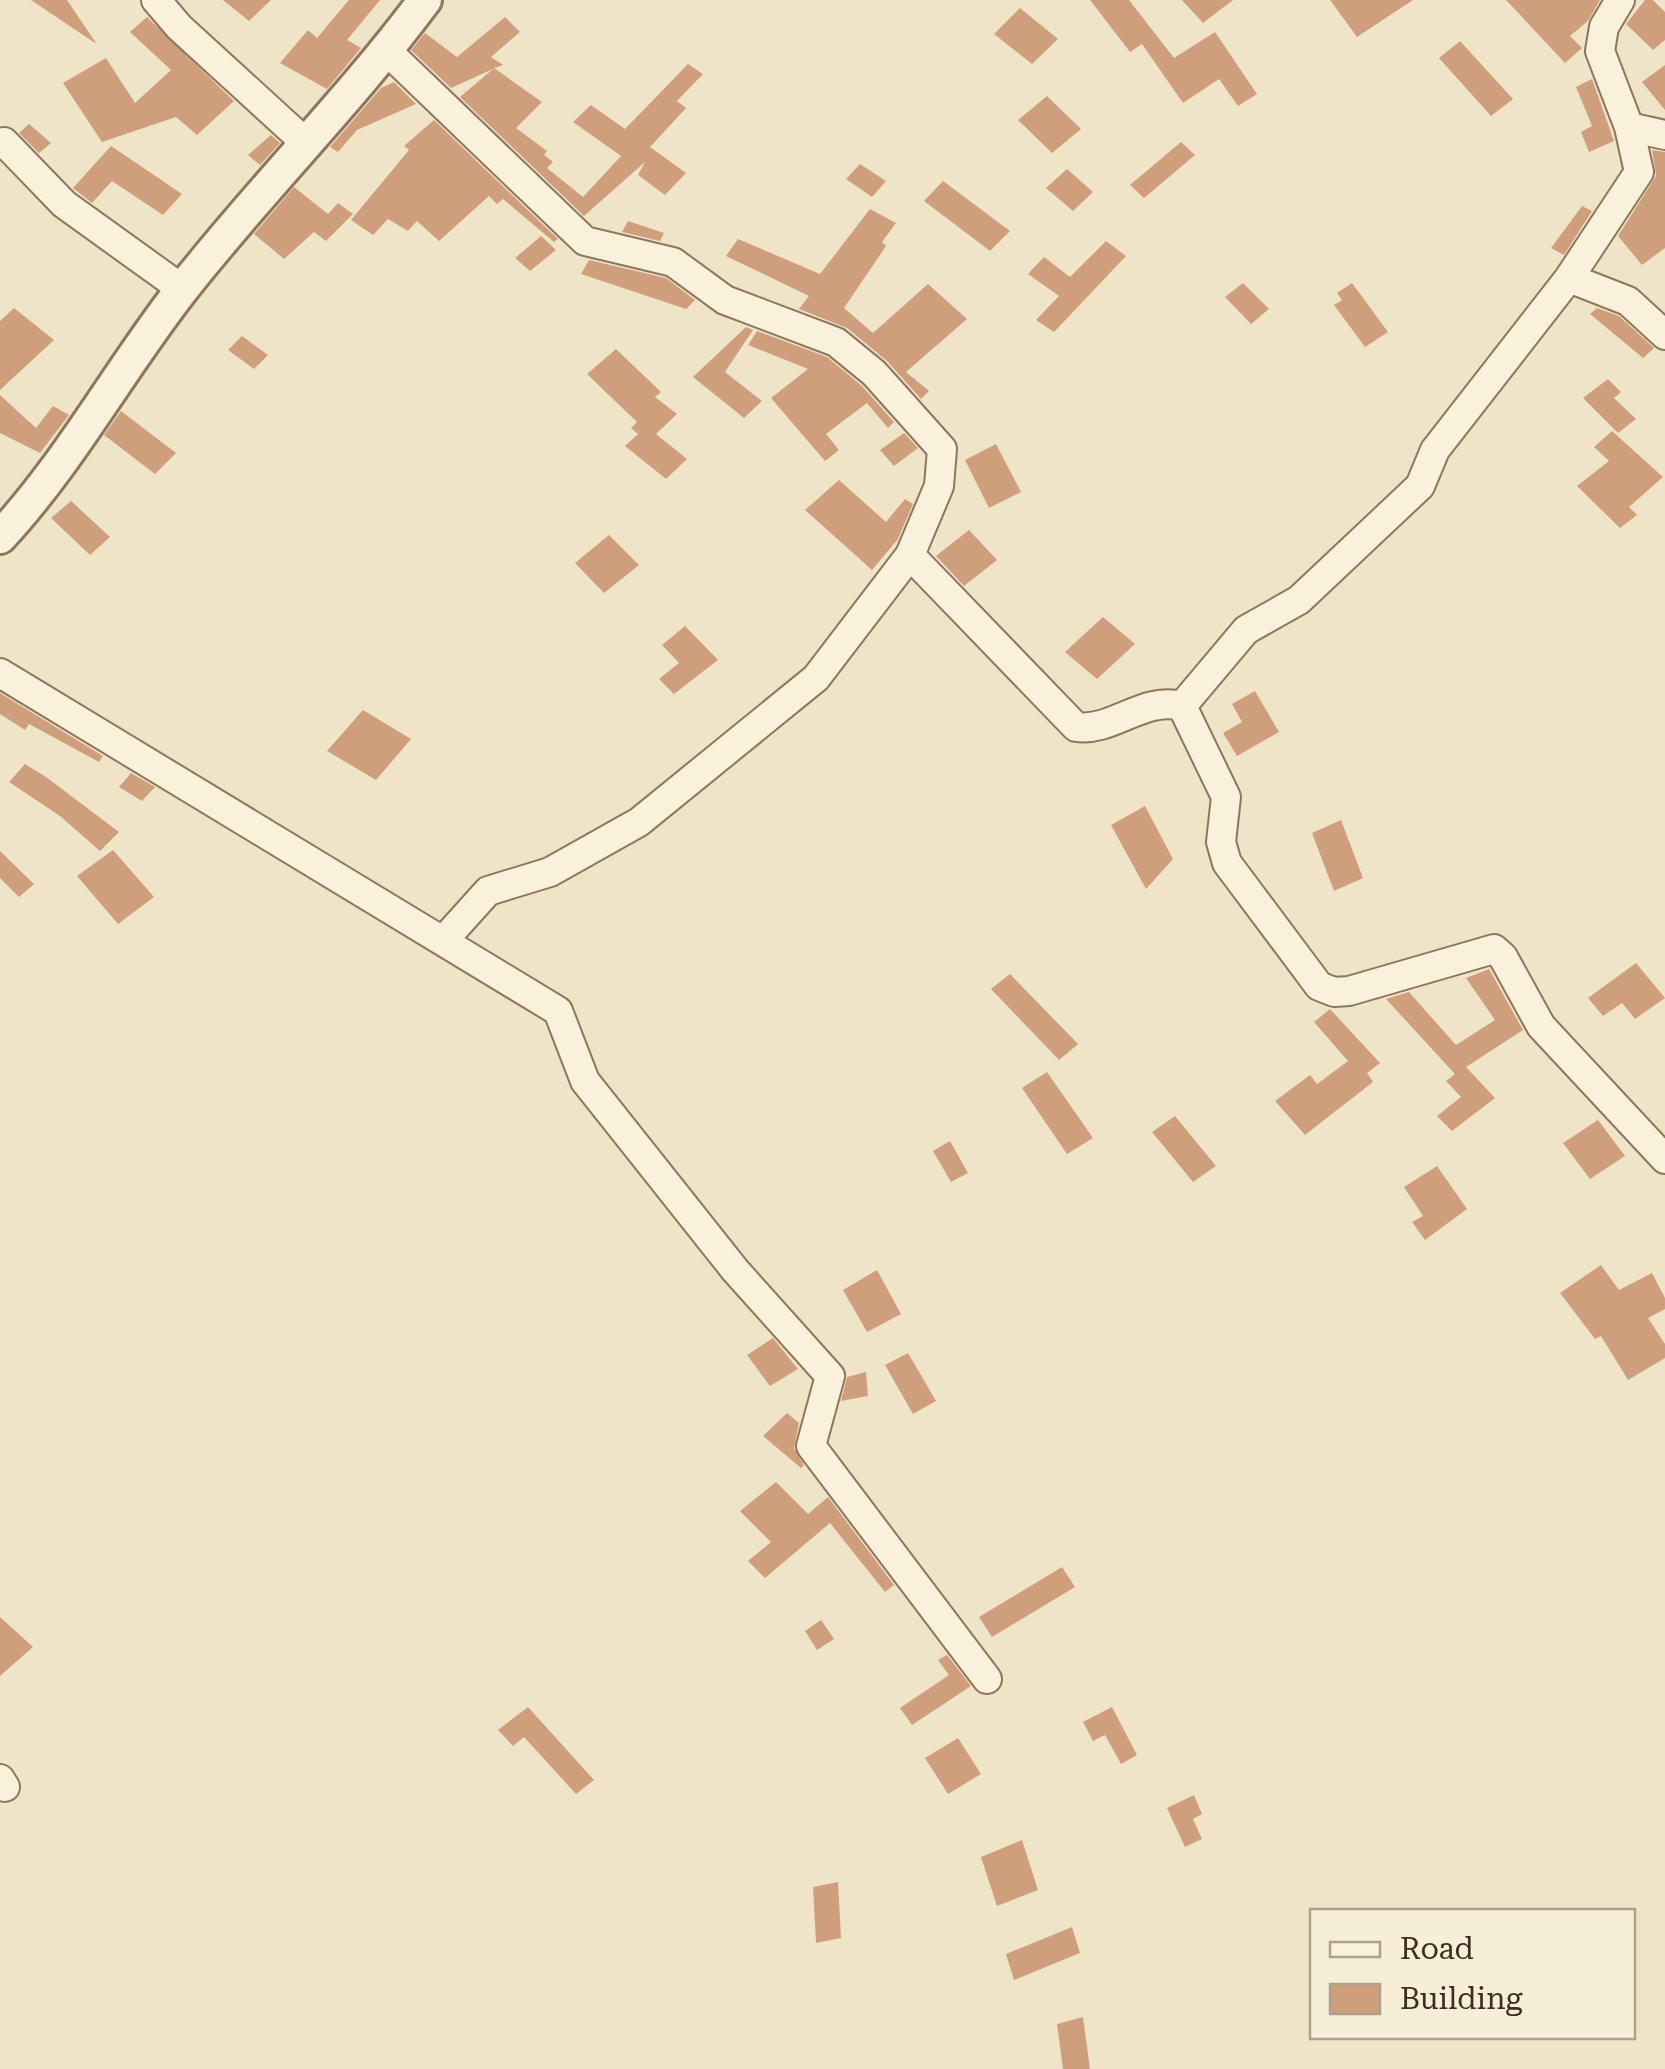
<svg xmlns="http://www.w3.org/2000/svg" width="1665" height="2069" viewBox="0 0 1665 2069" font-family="'Roboto Serif',serif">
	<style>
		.building { fill: #cf9f7d }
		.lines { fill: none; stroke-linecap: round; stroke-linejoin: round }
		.minor-casing { stroke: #8d765c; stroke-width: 32 }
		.tertiary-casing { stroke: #8d765c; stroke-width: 38 }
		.minor { stroke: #faf1dc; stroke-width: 28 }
		.tertiary { stroke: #faf1dc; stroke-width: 32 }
	</style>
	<rect width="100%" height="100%" fill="#f0e4c8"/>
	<!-- building -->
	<path class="building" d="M31,0H67L96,43H95Z
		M223,0H271L249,21Z
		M349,0H380L347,40L361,48L327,89L280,63L308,30L317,38Z
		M1090,0H1129L1174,58L1215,32L1257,94L1238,106L1219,79L1183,103L1142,44L1130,52Z
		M1182,0H1233L1203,23Z
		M1330,0H1413L1357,37Z
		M1506,0H1600L1588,21L1570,36L1582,48L1565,63Z
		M1645,0H1653L1665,12V40L1653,50L1626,24Z
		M1020,8L1058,39L1032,64L994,34Z
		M147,17L234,101L197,135L176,117L102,142L63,83L106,58L135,103L171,70L130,32Z
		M505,17L520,32L491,57L503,65L494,68L542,102L516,128L547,151L544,155L553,162L547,168L583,197L621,156L573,122L591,105L625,129L688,64L703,74L677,101L686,108L650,147L686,173L665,195L638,175L645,162L584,216L460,97L493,69L451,88L411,50L425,33L457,57Z
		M1460,41L1513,99L1491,116L1439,58Z
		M1665,65V110L1642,82Z
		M1592,79L1614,141L1589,152L1581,132L1592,126L1576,87Z
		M394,82L416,104L357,130L338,152L330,147L381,88Z
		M1047,96L1081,129L1052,153L1018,120Z
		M434,120L558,239L554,242L503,199L497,204L489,196L439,241L417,221L408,231L388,219L373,235L351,220L409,150L404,146Z
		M29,124L51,143L39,153L19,133Z
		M271,135L280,143L260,165L248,155Z
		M1181,142L1195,155L1144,198L1130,185Z
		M111,146L182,194L163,215L112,181L92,203L73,188Z
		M1652,150L1665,152V248L1642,265L1618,236L1656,176Z
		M860,164L886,181L872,197L846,179Z
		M1067,169L1093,192L1073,211L1046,188Z
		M943,181L1010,231L990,251L924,201Z
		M294,187L328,214L338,203L353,214L326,241L314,232L284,259L254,234Z
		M1582,206L1592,211L1564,255L1551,248Z
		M870,209L896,223L882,242L886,246L844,308L873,333L928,284L967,319L906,372L929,391L921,399L887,361L847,328L799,309L809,296L726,256L738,239L820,274Z
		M628,221L664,233L660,241L622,232Z
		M541,236L556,250L530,271L515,258Z
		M1106,241L1126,256L1054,332L1036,320L1059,296L1028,274L1044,257L1070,277Z
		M589,260L666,278L695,300L686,309L581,274Z
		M1243,283L1269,309L1251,324L1225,297Z
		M1352,283L1388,332L1365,347L1334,305L1342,300L1337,293Z
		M14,308L54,340L0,390V321Z
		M1597,308L1619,316L1654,348L1643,358L1590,314Z
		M746,327L753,330L725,372L762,401L744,418L693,377Z
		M757,331L827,357L862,386L894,422L888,428L867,403L826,434L839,450L825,461L771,398L808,369L748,345Z
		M242,336L268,355L254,369L228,350Z
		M616,349L661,392L655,397L677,414L656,434L687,459L666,479L625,446L638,434L631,428L637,422L587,374Z
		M1608,379L1621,392L1614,398L1636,419L1618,433L1583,398Z
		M0,395L36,428L53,406L69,415L40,453L0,433Z
		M121,411L176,453L155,474L104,435Z
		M1612,431L1663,477L1629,507L1637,515L1620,528L1577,486L1609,461L1594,447Z
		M904,433L918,448L894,466L880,450Z
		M996,444L1021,492L989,508L965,460Z
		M839,480L886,522L905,499L913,504L898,539L872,570L805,510Z
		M71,501L110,537L90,555L51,518Z
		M969,530L997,560L964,586L936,556Z
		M609,535L639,565L604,593L575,563Z
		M1103,617L1135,644L1097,679L1065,652Z
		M685,626L718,660L674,694L659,679L679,663L662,645Z
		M1255,691L1279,732L1237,756L1223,733L1242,722L1232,704Z
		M0,693L103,756L99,762L29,724L25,730L0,714Z
		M363,710L411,739L376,780L327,751Z
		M25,764L46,777L119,832L100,851L60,816L9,782Z
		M131,773L155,787L142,801L119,787Z
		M1145,806L1173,859L1146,889L1111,825Z
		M1341,820L1363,878L1334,891L1312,833Z
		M113,850L154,897L118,924L77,876Z
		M0,851L34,884L19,897L0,878Z
		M1636,963L1665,998L1635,1019L1622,1003L1603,1016L1588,998Z
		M1489,969L1523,1030L1466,1067L1495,1098L1452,1131L1437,1116L1461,1097L1446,1081L1455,1074L1386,999L1409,992L1456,1045L1495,1020L1466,978Z
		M1010,974L1078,1044L1059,1060L991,989Z
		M1330,1009L1380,1063L1367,1073L1373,1082L1305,1135L1275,1101L1310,1075L1317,1084L1348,1061L1314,1022Z
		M1047,1072L1093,1138L1067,1154L1022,1088Z
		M1175,1116L1216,1166L1193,1182L1152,1132Z
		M1598,1120L1625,1156L1590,1179L1563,1143Z
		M950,1141L968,1173L951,1182L933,1151Z
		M1437,1166L1467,1209L1425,1240L1412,1222L1423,1216L1404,1187Z
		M1601,1265L1619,1290L1652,1273L1665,1298V1309L1648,1318L1665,1344V1358L1628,1380L1601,1336L1595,1339L1560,1293Z
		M877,1270L901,1314L867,1332L843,1290Z
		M773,1338L798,1369L770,1386L747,1355Z
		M908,1353L936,1401L913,1414L885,1365Z
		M866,1372L868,1396L841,1401L847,1377Z
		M787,1413L799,1423L794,1448L804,1465L801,1468L763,1436Z
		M776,1482L808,1514L828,1497L894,1585L885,1592L830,1523L765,1578L748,1561L771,1542L740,1511Z
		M1062,1567L1075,1587L992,1637L979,1617Z
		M0,1617L33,1647L0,1676Z
		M821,1620L834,1639L817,1650L805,1631Z
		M947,1655L971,1686L912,1725L900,1708L949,1675L938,1660Z
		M528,1707L594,1780L576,1794L524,1737L513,1746L498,1730Z
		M1112,1707L1137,1755L1121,1764L1105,1735L1093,1741L1083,1722Z
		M958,1738L981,1774L948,1794L925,1758Z
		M1194,1795L1202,1814L1193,1819L1202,1839L1185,1847L1167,1808Z
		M1022,1840L1038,1890L997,1906L981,1857Z
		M838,1882L841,1938L816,1943L813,1887Z
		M1072,1927L1080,1953L1014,1980L1006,1954Z
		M1083,2017L1090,2069H1063L1057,2024Z"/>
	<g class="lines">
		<!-- minor casing -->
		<g class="minor-casing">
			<path id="minor" d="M156,0L179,27L307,144
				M1620,0L1604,27L1600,51L1629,127L1639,172L1569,278L1628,301L1665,335
				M387,51L585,241L673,262L725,300L836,342L874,373L942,449L939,486L910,555L816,678L639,822L550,872L488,891L443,941
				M1629,127L1665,135
				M4,142L64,204L182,289
				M910,555L1076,727C1113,732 1143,696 1182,706L1226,797L1221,842L1227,863L1319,986L1334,992L1349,991L1494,949L1503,957L1541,1026L1665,1159
				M0,673L558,1011L585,1081L735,1270L830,1376L811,1446L987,1679
				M1182,706L1246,630L1299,600L1420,486L1435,450L1569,278
				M0,1779L5,1787"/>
		</g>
		<!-- tertiary casing -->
		<g class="tertiary-casing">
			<path id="tertiary" d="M0,537C69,463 118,372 180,292C258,192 349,102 425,0"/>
		</g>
		<!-- minor -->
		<use href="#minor" class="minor"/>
		<!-- tertiary -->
		<use href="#tertiary" class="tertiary"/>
	</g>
	<!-- legend -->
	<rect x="1310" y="1909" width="325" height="130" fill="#f7eed8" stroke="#ada18e" stroke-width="2.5"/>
	<rect x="1330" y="1942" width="50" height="15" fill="#faf1dc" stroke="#ada18e" stroke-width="2.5"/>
	<text x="1400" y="1959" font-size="30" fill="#3d2e20">Road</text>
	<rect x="1330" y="1984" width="50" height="30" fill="#cf9f7d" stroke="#ada18e" stroke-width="2.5"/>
	<text x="1400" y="2009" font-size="30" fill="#3d2e20">Building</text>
</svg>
